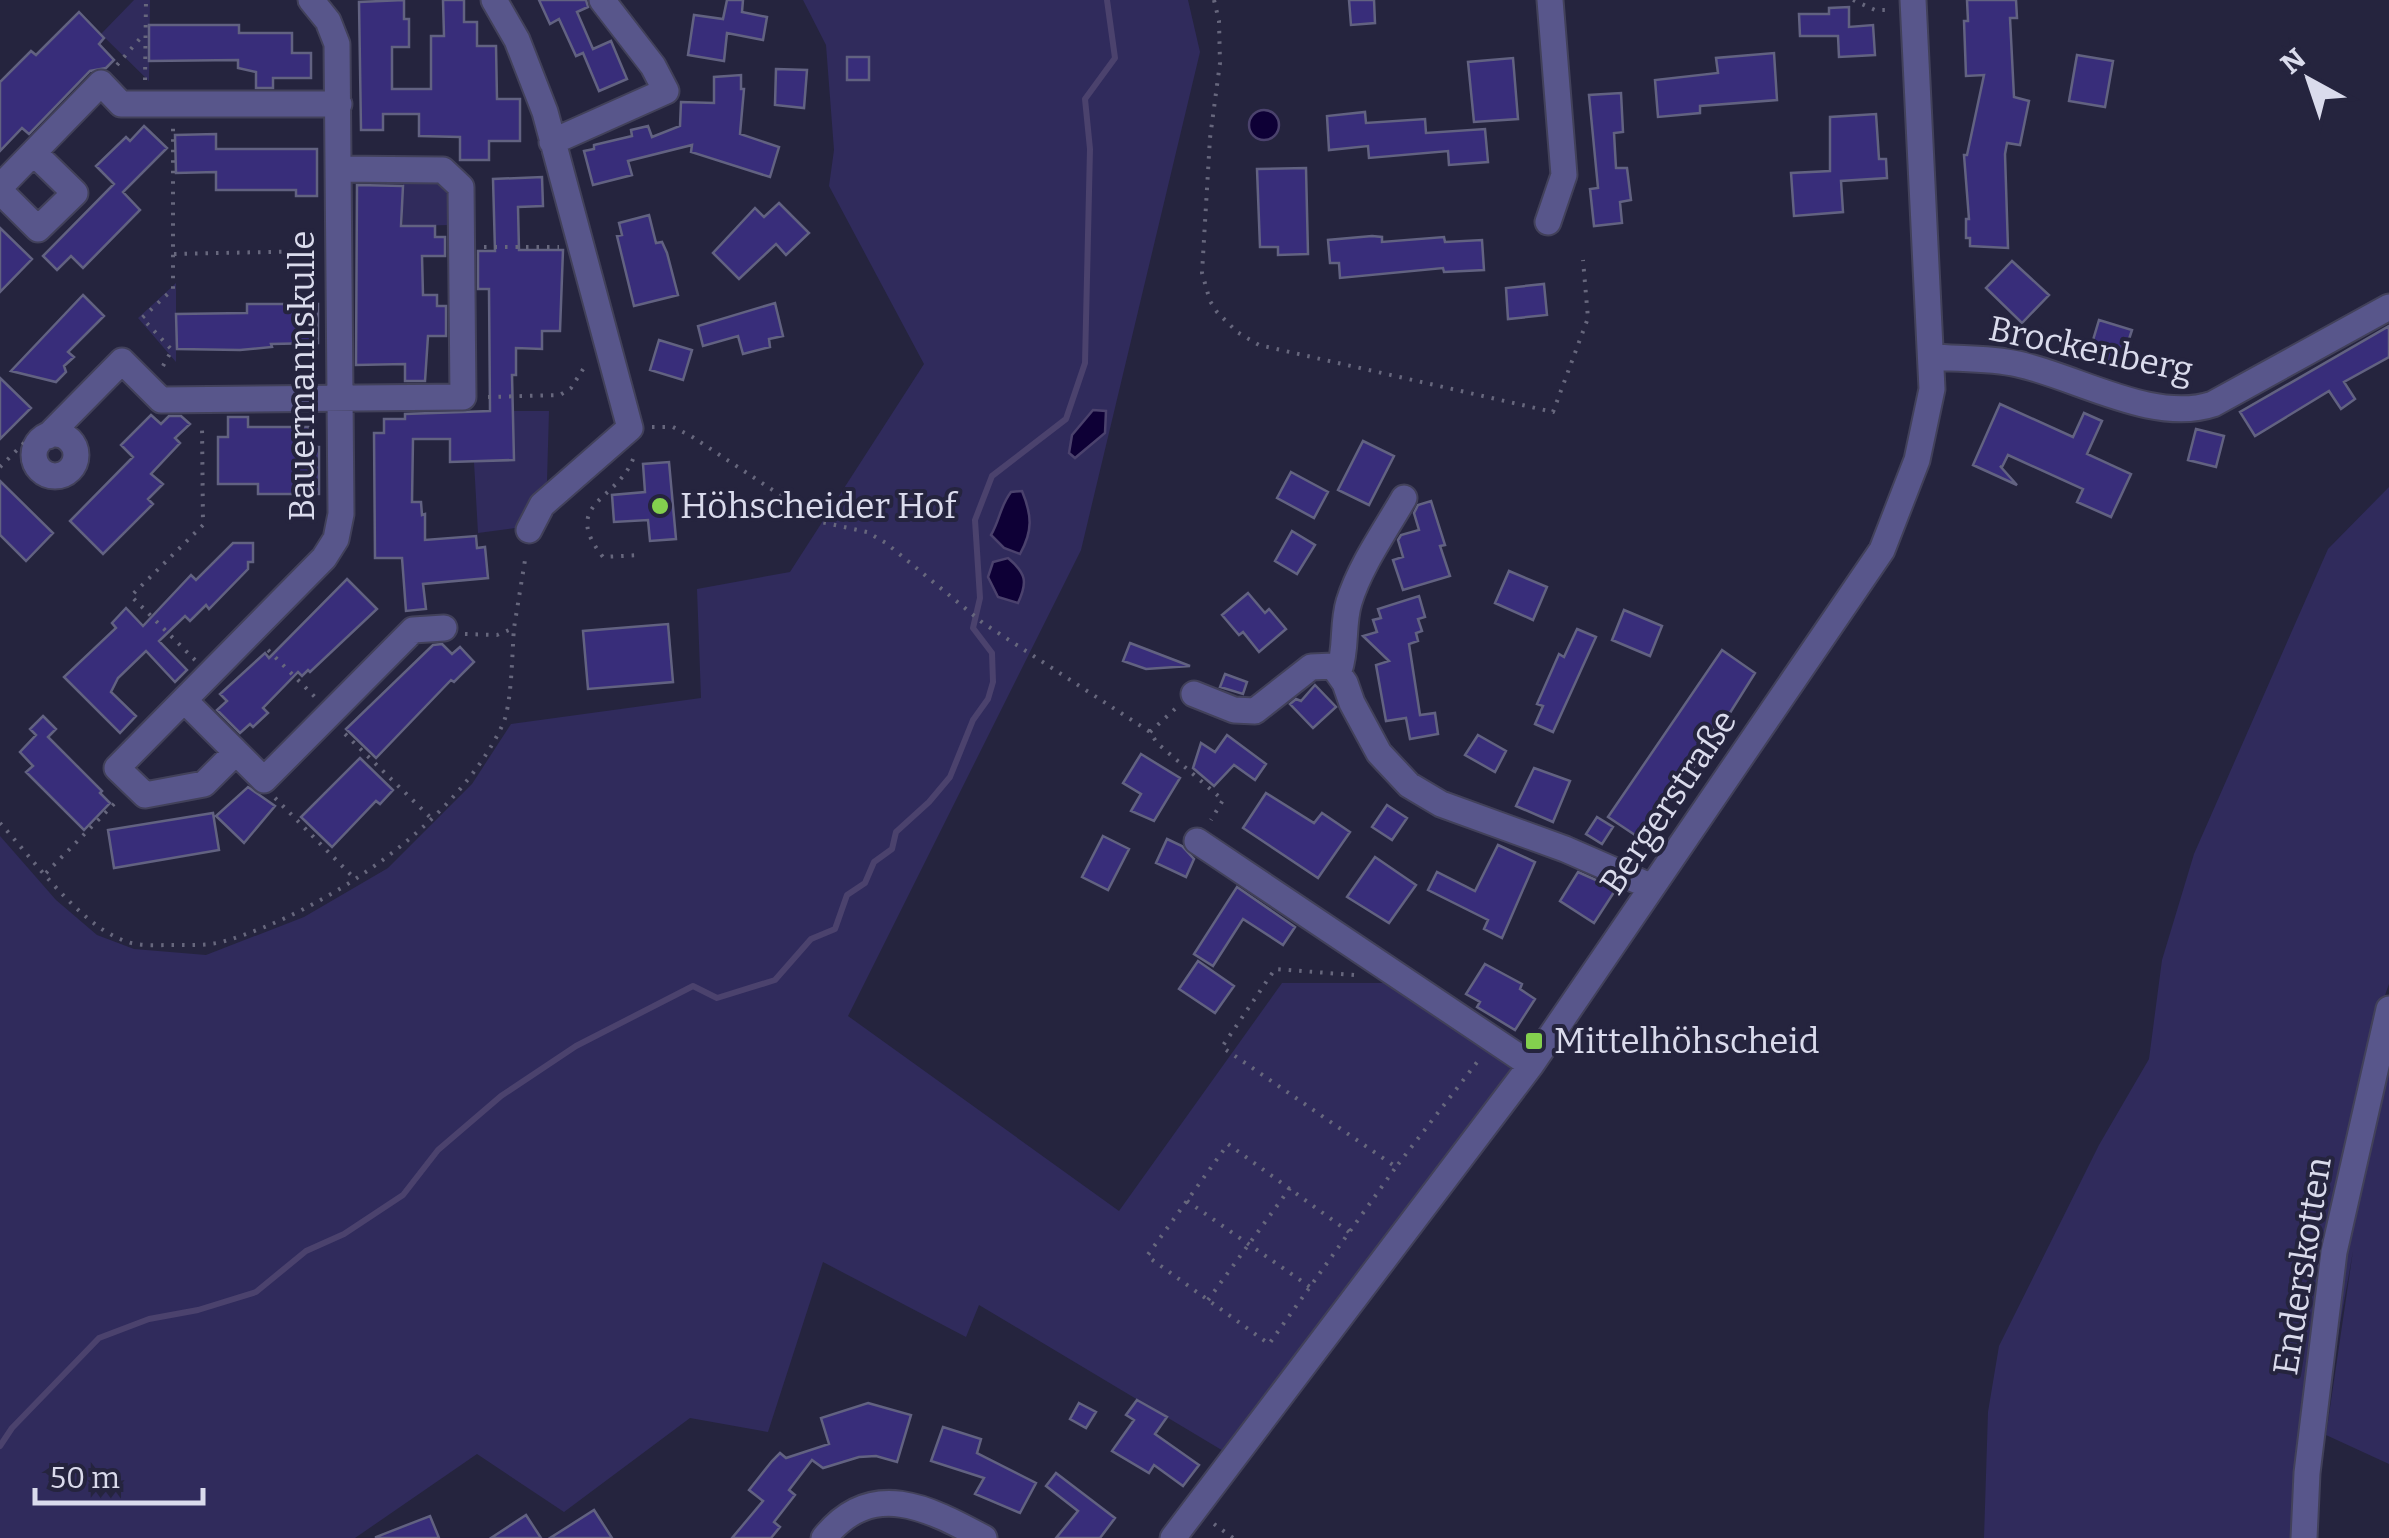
<svg xmlns="http://www.w3.org/2000/svg" width="2389" height="1538" viewBox="0 0 2389 1538" font-family="Bitter,serif">
	<style>
		.green { fill: #302b5c }
		.water { fill: #0e0036; stroke: #4b426d; stroke-width: 2.5 }
		.lines { fill: none; stroke-linecap: round; stroke-linejoin: round }
		.stream { stroke: #4b426d; stroke-width: 6 }
		.building { fill: #382d7a; stroke: #626281; stroke-width: 2.5 }
		.minor-casing { stroke: #42415a; stroke-width: 29 }
		.path { stroke: #67677d; stroke-width: 4; stroke-dasharray: 2.5 8; stroke-linecap: butt }
		.minor { stroke: #58568b; stroke-width: 25 }
		.poi-dot { fill: #83d04e; stroke: #25243e; stroke-width: 4 }
		.labels { text-anchor: middle; stroke-width: 8; stroke-linejoin: round; paint-order: stroke }
		.street-label { font-size: 35px; fill: #dadbec; stroke: #25243e }
		.poi-label { font-size: 35px; fill: #dadbec; stroke: #25243e; text-anchor: start }
	</style>
	<rect width="100%" height="100%" fill="#25243e"/>
	<!-- green -->
	<path class="green" d="M134,0H150L149,81L101,34Z
		M803,0H1188L1200,52L1081,550L848,1016L1119,1211L1282,983H1395L1514,1067L1225,1452L979,1305L966,1337L823,1262L768,1432L690,1418L564,1512L477,1454L355,1538H0V836L56,900L97,935L134,949L206,955L304,917L388,868L472,784L511,724L701,698L697,589L790,572L924,364L829,186L834,150L826,45Z
		M403,178L432,179L450,195L451,225L403,226Z
		M176,283V362L138,318Z
		M513,411H549L547,481L522,527L478,533L474,462L513,460Z
		M2389,487V984L2384,998L2389,1055V1464L2326,1435L2353,1251L2302,1538H1984L1988,1412L1999,1346L2099,1145L2149,1059L2162,960L2194,854L2328,549Z"/>
	<!-- water -->
	<path class="water" d="M1249 125a15 15 0 1 1 30 0a15 15 0 1 1-30 0Z
		M1093,410L1106,411L1105,433L1075,458L1069,453L1072,435Z
		M1022,491C1032,515 1033,531 1020,554L1004,548L991,535C1000,520 1000,506 1011,492Z
		M1008,558C1026,573 1028,582 1018,603L998,597L988,577L993,562Z"/>
	<g class="lines">
		<!-- stream -->
		<path class="stream" d="M0,1446L12,1428L99,1338L149,1319L198,1310L256,1292L306,1251L344,1234L403,1195L438,1150L501,1096L576,1046L693,986L717,998L775,980L811,939L835,929L847,895L865,883L874,862L892,849L896,832L929,802L950,777L973,720L988,699L993,682L992,653L973,628L980,598L975,520L992,476L1066,419L1085,363L1090,149L1085,99L1115,58L1107,0"/>
	</g>
	<!-- building -->
	<path class="building" d="M404,0V19H409V47H392V89H431V36H444L443,0H464V22H477V46H496L497,99H520V141H489V160H460V137L419,136V114H383V130H361L359,2Z
		M539,0H586L588,7L577,12L593,49L611,41L627,79L599,91L583,53L576,56L559,19L550,24Z
		M727,0H743L742,12L767,17L763,40L727,33L724,61L688,55L694,15L723,19Z
		M1349,0H1374L1375,23L1351,25Z
		M1967,0H2016L2017,18H2010L2014,97L2029,101L2020,145L2007,143L2005,154L2008,248L1970,246V238H1966V219H1969L1964,155H1967L1984,75L1966,76L1964,21H1968Z
		M1849,7V27L1873,25L1875,55L1839,57L1838,36H1800L1799,14H1829V8Z
		M79,12L104,38L99,44L114,60L106,68L90,71L29,134L22,128L0,151V82L31,51L36,55Z
		M149,25H239V33H292V53H311V78H273V88H256V72L238,68V60L149,61Z
		M1774,53L1777,100L1700,106V113L1658,117L1655,80L1718,73L1716,58Z
		M2077,55L2113,61L2105,107L2069,101Z
		M847,57H869V80H847Z
		M1513,58L1518,119L1474,122L1468,62Z
		M776,69L807,70L804,108L775,105Z
		M741,75V89H744L740,134L779,147L770,177L691,152L692,145L628,161L632,175L593,185L584,151L594,149V145L632,136L631,130L648,126L652,137L680,126L681,102L714,103V77Z
		M1621,93L1623,132L1614,133L1616,168H1627L1631,200L1620,202L1622,223L1594,226L1590,189L1598,188L1589,95Z
		M1365,112L1366,123L1425,119L1426,133L1485,129L1488,162L1449,165L1448,151L1369,158L1368,146L1329,150L1327,116Z
		M1876,114L1879,159H1886L1887,178L1841,181L1843,212L1794,216L1791,173L1830,171V117Z
		M144,126L167,148L123,192L140,210L83,268L71,256L57,270L43,256L114,184L96,166L126,137L130,141Z
		M216,134V149H317V196H296V190H216V172L176,173L175,135Z
		M1306,168L1308,254L1278,255V247H1260L1257,169Z
		M542,177L543,206L518,207L519,250H563L560,331H542V349L516,348V375H512L514,460L450,462V439H413L412,502H421L422,515L425,514V540L476,536L477,548L485,547L488,578L423,584L426,609L406,611L402,558H375L374,433H384V419H405V414L490,411L489,289H478V251H495L493,179Z
		M357,185L403,186L401,226H435V237H445V256H422L423,295H437V306H446V336H428L425,381H405V364L356,365Z
		M779,203L809,233L786,255L776,244L739,279L713,253L755,208L764,217Z
		M649,215L656,243L662,242L667,253L678,295L634,306L617,236L622,235L619,223Z
		M0,228L32,259L0,292Z
		M1372,236L1382,237V242L1444,237L1445,242L1482,240L1484,270L1444,272L1443,268L1340,278L1339,263H1330L1328,240Z
		M2012,261L2049,295L2022,323L1986,288Z
		M1544,284L1547,315L1508,319L1506,288Z
		M83,295L104,316L68,352L74,357L64,366L66,372L56,382L11,371Z
		M775,303L783,336L769,339L770,347L743,354L738,336L703,346L698,326Z
		M247,304H318V343L271,344L272,347L240,350L177,349L176,314L247,313Z
		M2099,320L2132,330L2120,367L2088,357Z
		M2389,326V357L2344,382L2355,399L2341,409L2329,391L2255,436L2240,412Z
		M659,340L692,350L683,380L650,370Z
		M0,378L31,408L0,439Z
		M2000,404L2073,437L2084,413L2102,421L2087,454L2131,474L2111,517L2077,502L2083,489L2008,455L2002,467L2000,466L2017,485L1973,465Z
		M151,415L161,424L169,416H181L190,424L175,438L180,443L151,474L163,484L148,499L153,504L103,554L70,521L133,457L121,445Z
		M228,417H248V427H309V447H319V494H258V484H218V437H228Z
		M2196,429L2224,436L2216,467L2188,460Z
		M1363,441L1394,456L1369,505L1338,490Z
		M669,462L676,539L650,541L648,520L614,522L612,495L645,492L643,464Z
		M1291,472L1328,492L1314,518L1277,498Z
		M0,481L53,533L26,561L0,535Z
		M1431,501L1445,545L1440,546L1450,576L1403,590L1393,560L1403,557L1398,540L1401,535L1419,530L1414,513L1418,505Z
		M1292,531L1315,545L1297,574L1275,561Z
		M233,543H253V562H248V569L209,609L206,605L190,621L185,616L159,641L187,670L175,682L146,651L118,678L111,692L136,716L120,733L64,677L116,628L112,623L126,608L143,626L191,575L196,580Z
		M1509,571L1547,587L1533,620L1495,603Z
		M347,579L377,609L310,672L308,670L302,676L298,672L263,708L268,713L253,727L250,724L240,733L217,710L227,701L220,694L265,653L269,658Z
		M1248,593L1265,613L1269,609L1286,629L1259,652L1243,632L1239,635L1222,615Z
		M1419,596L1425,617L1418,619L1422,631L1416,633L1418,641L1409,644L1420,715L1435,713L1438,734L1410,739L1406,718L1386,721L1376,665L1389,661L1363,636L1377,632L1373,620L1381,618L1378,609Z
		M1624,610L1662,626L1650,656L1612,640Z
		M668,624L673,682L588,689L583,631Z
		M1577,629L1596,637L1553,732L1535,724L1543,706L1537,704L1559,654L1564,657Z
		M1130,643L1190,666L1146,669L1123,661Z
		M442,644L452,654L460,647L474,662L454,682L451,680L376,758L346,729L433,645Z
		M1722,650L1755,673L1723,724L1719,721L1689,776L1685,773L1680,779L1641,839L1608,817Z
		M1225,674L1247,682L1243,694L1220,687Z
		M1315,685L1336,707L1313,728L1290,704L1296,699L1301,701Z
		M43,716L56,729L48,737L102,791L100,793L110,803L84,830L26,772L33,766L20,752L36,735L30,729Z
		M1227,735L1266,764L1255,780L1234,765L1214,786L1193,768L1201,743L1215,752Z
		M1478,735L1506,751L1495,772L1465,755Z
		M1141,754L1180,778L1154,821L1131,811L1141,794L1123,783Z
		M360,758L393,790L380,804L376,801L332,847L301,817Z
		M1534,768L1570,781L1553,822L1516,806Z
		M248,787L275,806L244,843L216,816Z
		M1266,793L1314,823L1322,813L1350,832L1318,878L1243,828Z
		M1387,805L1407,818L1392,840L1372,827Z
		M213,813L219,850L114,868L108,830Z
		M1597,817L1613,827L1602,844L1586,834Z
		M1103,836L1129,849L1108,890L1082,877Z
		M1167,839L1182,846L1194,859L1186,877L1156,863Z
		M1498,845L1535,862L1502,938L1484,929L1488,920L1428,890L1437,872L1475,891Z
		M1375,857L1416,885L1389,923L1347,897Z
		M1578,872L1616,889L1594,923L1560,901Z
		M1237,887L1295,927L1283,945L1243,919L1213,966L1194,954Z
		M1198,961L1234,986L1215,1013L1179,989Z
		M1485,964L1522,984L1520,989L1535,999L1515,1030L1477,1007L1480,1002L1466,994Z
		M1137,1400L1167,1417L1155,1434L1199,1465L1183,1486L1154,1465L1149,1473L1112,1451L1134,1420L1126,1415Z
		M868,1403L911,1415L897,1462L876,1456L859,1457L823,1468L812,1460L789,1490L795,1495L774,1522L780,1527L771,1538H732L763,1501L749,1490L772,1461L780,1453L786,1458L829,1444L821,1418Z
		M1079,1403L1096,1412L1086,1428L1070,1419Z
		M943,1427L981,1439L977,1453L1036,1483L1020,1513L975,1494L984,1478L931,1461Z
		M1056,1473L1115,1518L1100,1538H1056L1078,1511L1046,1486Z
		M594,1510L612,1538H550Z
		M526,1515L541,1538H491Z
		M430,1516L439,1538H376V1537Z"/>
	<g class="lines">
		<!-- minor casing -->
		<g class="minor-casing">
			<path id="minor" d="M494,0L517,40L545,112L630,428L542,505L529,530
				M552,142L666,91L653,66L602,0
				M0,187L101,83L121,104H339
				M0,191L38,229L75,193L34,153
				M1548,222L1564,175L1550,0
				M1933,357C1961,359 1991,358 2018,364C2077,377 2154,424 2213,404L2389,307
				M34 455a21 21 0 1 1 42 0a21 21 0 1 1-42 0Z
				M48,436L122,361L161,400L463,397L461,187L443,170L339,169
				M1339,671C1347,648 1342,625 1349,602C1360,566 1385,531 1404,498
				M1194,694L1234,710L1255,711L1311,667L1333,666L1345,683L1352,703L1379,753L1409,785L1441,804L1565,849L1652,887
				M184,700L264,780L413,630L444,628
				M235,753L204,784L145,795L117,768L324,558L336,539L341,514L337,44L328,21L311,0
				M1197,841L1531,1065
				M824,1538C872,1478 928,1508 984,1538
				M1173,1538L1531,1065L1882,550L1917,460L1932,389L1913,0
				M2304,1538L2307,1473L2334,1252L2389,1009"/>
		</g>
		<!-- path -->
		<path class="path" d="M1214,0L1219,21L1220,63L1210,138L1202,273L1210,301L1217,312L1237,332L1259,345L1553,412L1588,318L1583,260
			M1853,0L1875,10H1891
			M117,65L144,34
			M145,80L146,0
			M484,247H559
			M174,254L314,251
			M163,366L172,350L142,318L173,289V128
			M488,397L560,395L571,388L587,363
			M652,427H673L691,436L821,522L867,532L886,543L983,623L1150,732L1157,743L1223,800L1211,820
			M633,459C617,501 560,503 603,557L640,555
			M0,467L25,442
			M465,634L497,635L514,628L526,554
			M268,650L315,697
			M195,660L131,596L203,525L202,425
			M1150,732L1176,708
			M345,734L431,818
			M275,798L356,880
			M0,823C32,858 77,921 120,939C136,947 155,945 172,945C190,945 208,946 225,941C327,911 456,823 502,726C512,707 512,652 514,628
			M46,873L116,802
			M1354,975L1275,969L1222,1047L1396,1167L1478,1061
			M1187,1201L1310,1287
			M1349,1232L1228,1144L1147,1256L1269,1344L1396,1167
			M1208,1300L1290,1188
			M1214,1524L1233,1538"/>
		<!-- minor -->
		<use href="#minor" class="minor"/>
	</g>
	<!-- markers -->
	<g class="poi-dot">
		<circle cx="660" cy="506" r="10"/>
		<rect x="1524" y="1031" width="20" height="20" rx="5"/>
	</g>
	<g class="labels">
		<!-- street labels -->
		<g class="street-label">
			<text transform="translate(2091 349) rotate(12)" y="12">Brockenberg</text>
			<text transform="translate(302 376) rotate(-90)" y="12">Bauermannskulle</text>
			<text transform="translate(1668 802) rotate(-56)" y="12">Bergerstraße</text>
			<text transform="translate(2302 1266) rotate(-81)" y="12">Enderskotten</text>
		</g>
		<!-- poi labels -->
		<g class="poi-label">
			<text x="680" y="518">Höhscheider Hof</text>
			<text x="1554" y="1053">Mittelhöhscheid</text>
		</g>
	</g>
	<!-- north arrow -->
	<g transform="translate(2309 80) rotate(320)" stroke="#25243e" stroke-width="8" paint-order="stroke">
	<path d="M0-8L18 38L0 25L-18 38Z" fill="#dadbec"/>
	<text y="-15" font-size="28" font-weight="bold" text-anchor="middle" fill="#dadbec">N</text>
	</g>
	<!-- scale -->
	<path d="M35 1488v15h168v-15" fill="none" stroke="#dadbec" stroke-width="5"/>
	<text x="50" y="1488" font-size="30" fill="#dadbec" stroke="#25243e" stroke-width="8" paint-order="stroke">50 m</text>
</svg>
